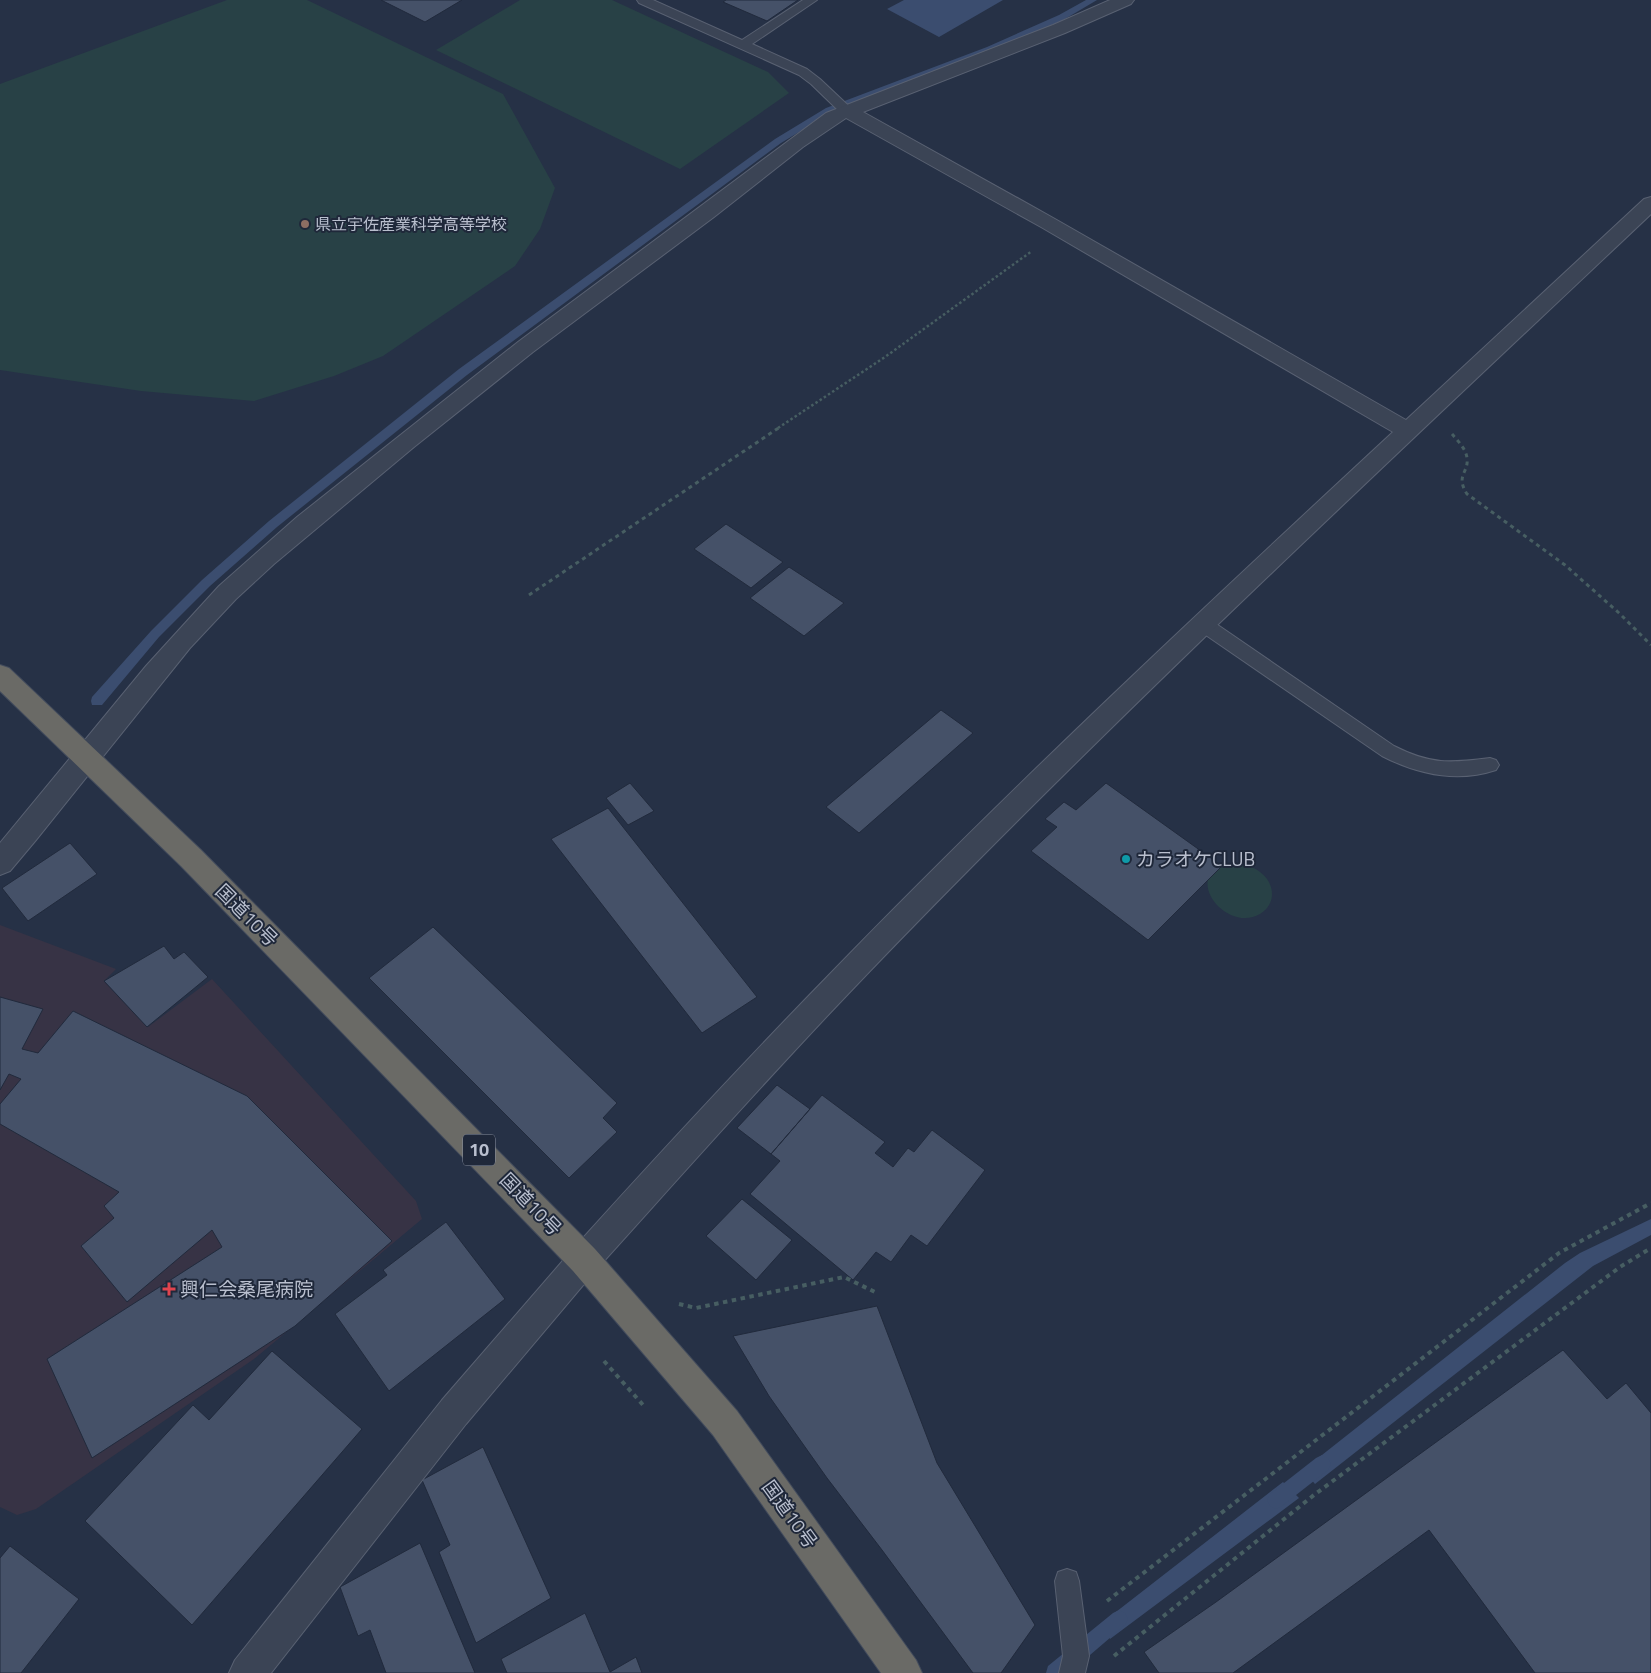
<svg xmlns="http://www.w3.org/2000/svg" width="1651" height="1673" viewBox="0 0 1651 1673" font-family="'Titillium Web','Noto Sans JP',sans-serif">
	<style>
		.medical { fill: #373345 }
		.green { fill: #284146 }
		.water { fill: #3b4d6f }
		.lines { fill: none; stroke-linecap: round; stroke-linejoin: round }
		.stream { fill: #3b4d6f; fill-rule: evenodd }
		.building { fill: #455168; stroke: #212a3c }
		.service-casing { stroke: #596172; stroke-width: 2 }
		.minor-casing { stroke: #596172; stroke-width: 2 }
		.tertiary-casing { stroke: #596172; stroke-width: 2 }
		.trunk-casing { stroke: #424b5c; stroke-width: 2 }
		.path-far2 { stroke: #475e62; stroke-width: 2.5; stroke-dasharray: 2.5 2.5; stroke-linecap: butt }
		.path-far1 { stroke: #475e62; stroke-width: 3; stroke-dasharray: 4 4; stroke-linecap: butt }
		.path { stroke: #475e62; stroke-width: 4; stroke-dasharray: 4.5 4.5; stroke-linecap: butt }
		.service { fill: #3b4455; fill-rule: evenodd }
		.minor { fill: #3b4455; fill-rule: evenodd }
		.tertiary { fill: #3b4455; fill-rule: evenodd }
		.trunk { fill: #6a6a66; fill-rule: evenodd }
		.education-dot { fill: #8d6e63; stroke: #1f283a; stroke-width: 2 }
		.culture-dot { fill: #0f9aa8; stroke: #1f283a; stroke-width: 2 }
		.health-dot { fill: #e0444e; stroke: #1f283a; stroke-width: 2 }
		.labels { text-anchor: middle; stroke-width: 4; stroke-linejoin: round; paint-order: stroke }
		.far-poi-label { font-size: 16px; fill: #b9bfce; stroke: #1f283a; text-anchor: start }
		.shield { fill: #1f283a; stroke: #8b92a2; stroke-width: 1 }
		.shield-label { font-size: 18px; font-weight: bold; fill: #b9bfce }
		.poi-label { font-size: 19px; fill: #b9bfce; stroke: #1f283a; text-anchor: start }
		.street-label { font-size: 19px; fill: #b9bfce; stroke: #1f283a }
	</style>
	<rect width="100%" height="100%" fill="#263146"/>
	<!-- medical -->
	<path class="medical" d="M0,925L116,969L104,981L148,1027L212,979L416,1201L422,1219L254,1359L36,1509L17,1515L0,1507Z"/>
	<!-- green -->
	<path class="green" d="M227,0H307L503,94L555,188L540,229L515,266L383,356L334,376L254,401L141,391L0,370V84Z
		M520,0H612L768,72L789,93L680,169L436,50Z
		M1239,863C1246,865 1254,867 1260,872C1275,883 1277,904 1260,914C1227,933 1184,879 1223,865C1228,864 1234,864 1239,863Z"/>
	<!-- water -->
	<path class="water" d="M904,0H1003L939,37L887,9Z
		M1651,1219V1235L1593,1266L1315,1484L1303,1470L1565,1263L1580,1253Z
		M1283,1482L1299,1498L1110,1639L1103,1622Z"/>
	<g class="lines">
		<!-- stream -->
		<path class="stream" d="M1086,0H1097L1065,19L993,51L832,112L781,143L467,375L277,527L210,586L159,637L102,705H92L91,701L92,697L151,631L202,580L269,521L459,369L775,139L826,108L987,47L1059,15Z
			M1322,1455L1328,1458L1331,1464L1328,1470L1282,1506L1276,1509L1270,1506L1267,1500L1270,1494L1316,1458Z
			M1119,1610L1125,1613L1128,1619L1125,1625L1069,1673H1046L1048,1666L1113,1613Z"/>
	</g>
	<!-- building -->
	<path class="building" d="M381,0H462L425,22Z
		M726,0H798L767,21L723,2Z
		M726,524L783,562L751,588L694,549Z
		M789,567L844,603L804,636L750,598Z
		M941,710L973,733L859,833L826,807Z
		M630,783L654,811L628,825L606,798Z
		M1106,783L1222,866L1148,940L1031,851L1057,827L1045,819L1064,802L1076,810Z
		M608,808L757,997L702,1033L551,839Z
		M70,843L97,874L28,921L2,888Z
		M433,927L617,1103L603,1118L617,1132L569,1178L369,978Z
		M164,946L174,959L184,952L208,977L147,1027L104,981Z
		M0,997L43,1009L22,1049L38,1053L73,1011L247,1096L392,1241L295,1326L92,1458L47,1359L222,1247L212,1230L127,1302L81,1246L114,1218L104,1206L119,1192L0,1124V1104L21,1079L9,1074L0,1090Z
		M777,1085L810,1109L771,1154L737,1128Z
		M822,1095L885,1142L875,1153L893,1167L908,1148L914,1152L932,1130L985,1170L927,1246L911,1235L891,1262L876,1252L853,1280L750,1194L780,1161L771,1154Z
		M742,1199L792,1240L756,1280L706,1236Z
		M446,1222L505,1299L389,1391L335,1314L387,1275L383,1270Z
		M877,1306L937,1463L1035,1625L1001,1673H973L882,1550L827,1478L769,1396L733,1336Z
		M1563,1350L1607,1399L1626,1383L1651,1413V1673H1535L1429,1530L1233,1673H1159L1144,1652L1216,1602Z
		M272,1351L362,1429L192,1625L85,1521L193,1405L209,1420Z
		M483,1447L551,1598L476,1643L439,1552L450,1545L422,1480Z
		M420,1543L475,1673H386L370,1630L358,1636L340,1587Z
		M10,1546L79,1599L21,1673H0V1558Z
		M585,1613L610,1672L636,1657L642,1673H507L501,1659Z"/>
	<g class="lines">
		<!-- service casing -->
		<g class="service-casing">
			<path id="service" d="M637,0H653L742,40L803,0H817L752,44L807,69L820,79L854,111L852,114H842L811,84L799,75L639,3Z
				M1203,618L1209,619L1394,746C1431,765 1450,763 1490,758L1496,760L1499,765L1496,770C1457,783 1417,774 1382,756L1197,629L1194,624L1197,619Z
				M1067,1569L1076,1572L1079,1581L1089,1656L1085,1673H1059L1063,1656L1055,1581L1058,1572Z"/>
		</g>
		<!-- minor casing -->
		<g class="minor-casing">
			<path id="minor" d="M1110,0H1134L1131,4L1065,33L863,112L1055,219L1406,420L1644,199L1651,197V214C1380,470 1106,724 848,994C762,1084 679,1178 595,1271L584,1276L573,1271L568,1260L573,1249C656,1157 740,1066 827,977C1009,789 1201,610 1393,432L1041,227L846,118L803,147L714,217L533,352L414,447L274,564L236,599L190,648L36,840L10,871L0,875V843L146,666L219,586L297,517L518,342L826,113L1053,25Z"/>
		</g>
		<!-- tertiary casing -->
		<g class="tertiary-casing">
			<path id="tertiary" d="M584,1244L595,1249L600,1260L595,1271L466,1424L271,1673H229L235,1660L442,1400L573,1249Z"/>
		</g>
		<!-- trunk casing -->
		<g class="trunk-casing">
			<path id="trunk" d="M0,665L9,668L201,850L595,1249L737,1411L916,1660L922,1673H881L713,1435L573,1271L181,866L0,691Z"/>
		</g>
		<!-- path-far2 -->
		<path class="path-far2" d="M778,428L885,357L1032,251"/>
		<!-- path-far1 -->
		<path class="path-far1" d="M1452,434C1458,441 1466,449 1467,458C1469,473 1455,475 1467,494L1565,565L1619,613L1651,645
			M529,595L780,427"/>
		<!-- path -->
		<path class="path" d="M679,1304L696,1308L844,1277L877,1293
			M604,1361L643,1405
			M1107,1601L1559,1253L1651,1203
			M1114,1656L1314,1495L1620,1267L1651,1248"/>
		<!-- service -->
		<use href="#service" class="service"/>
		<!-- minor -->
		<use href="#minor" class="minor"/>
		<!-- tertiary -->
		<use href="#tertiary" class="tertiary"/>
		<!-- trunk -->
		<use href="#trunk" class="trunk"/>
	</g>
	<!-- markers -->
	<circle class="education-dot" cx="305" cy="224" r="5"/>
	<circle class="culture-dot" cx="1126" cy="859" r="5"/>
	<path class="health-dot" d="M166.5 1281.5h5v5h5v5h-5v5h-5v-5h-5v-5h5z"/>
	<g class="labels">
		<!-- far-poi labels -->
		<g class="far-poi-label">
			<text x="315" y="230">県立宇佐産業科学高等学校</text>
		</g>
		<!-- shield labels -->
		<rect class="shield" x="463" y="1134.5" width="32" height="31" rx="4"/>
		<g class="shield-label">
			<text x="479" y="1156">10</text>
		</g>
		<!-- poi labels -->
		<g class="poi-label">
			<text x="1136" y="866">カラオケCLUB</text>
			<text x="180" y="1296">興仁会桑尾病院</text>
		</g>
		<!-- street labels -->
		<g class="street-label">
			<text transform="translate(247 915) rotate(45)" y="7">国道10号</text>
			<text transform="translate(531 1204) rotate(46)" y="7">国道10号</text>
			<text transform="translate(790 1514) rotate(54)" y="7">国道10号</text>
		</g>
	</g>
</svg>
